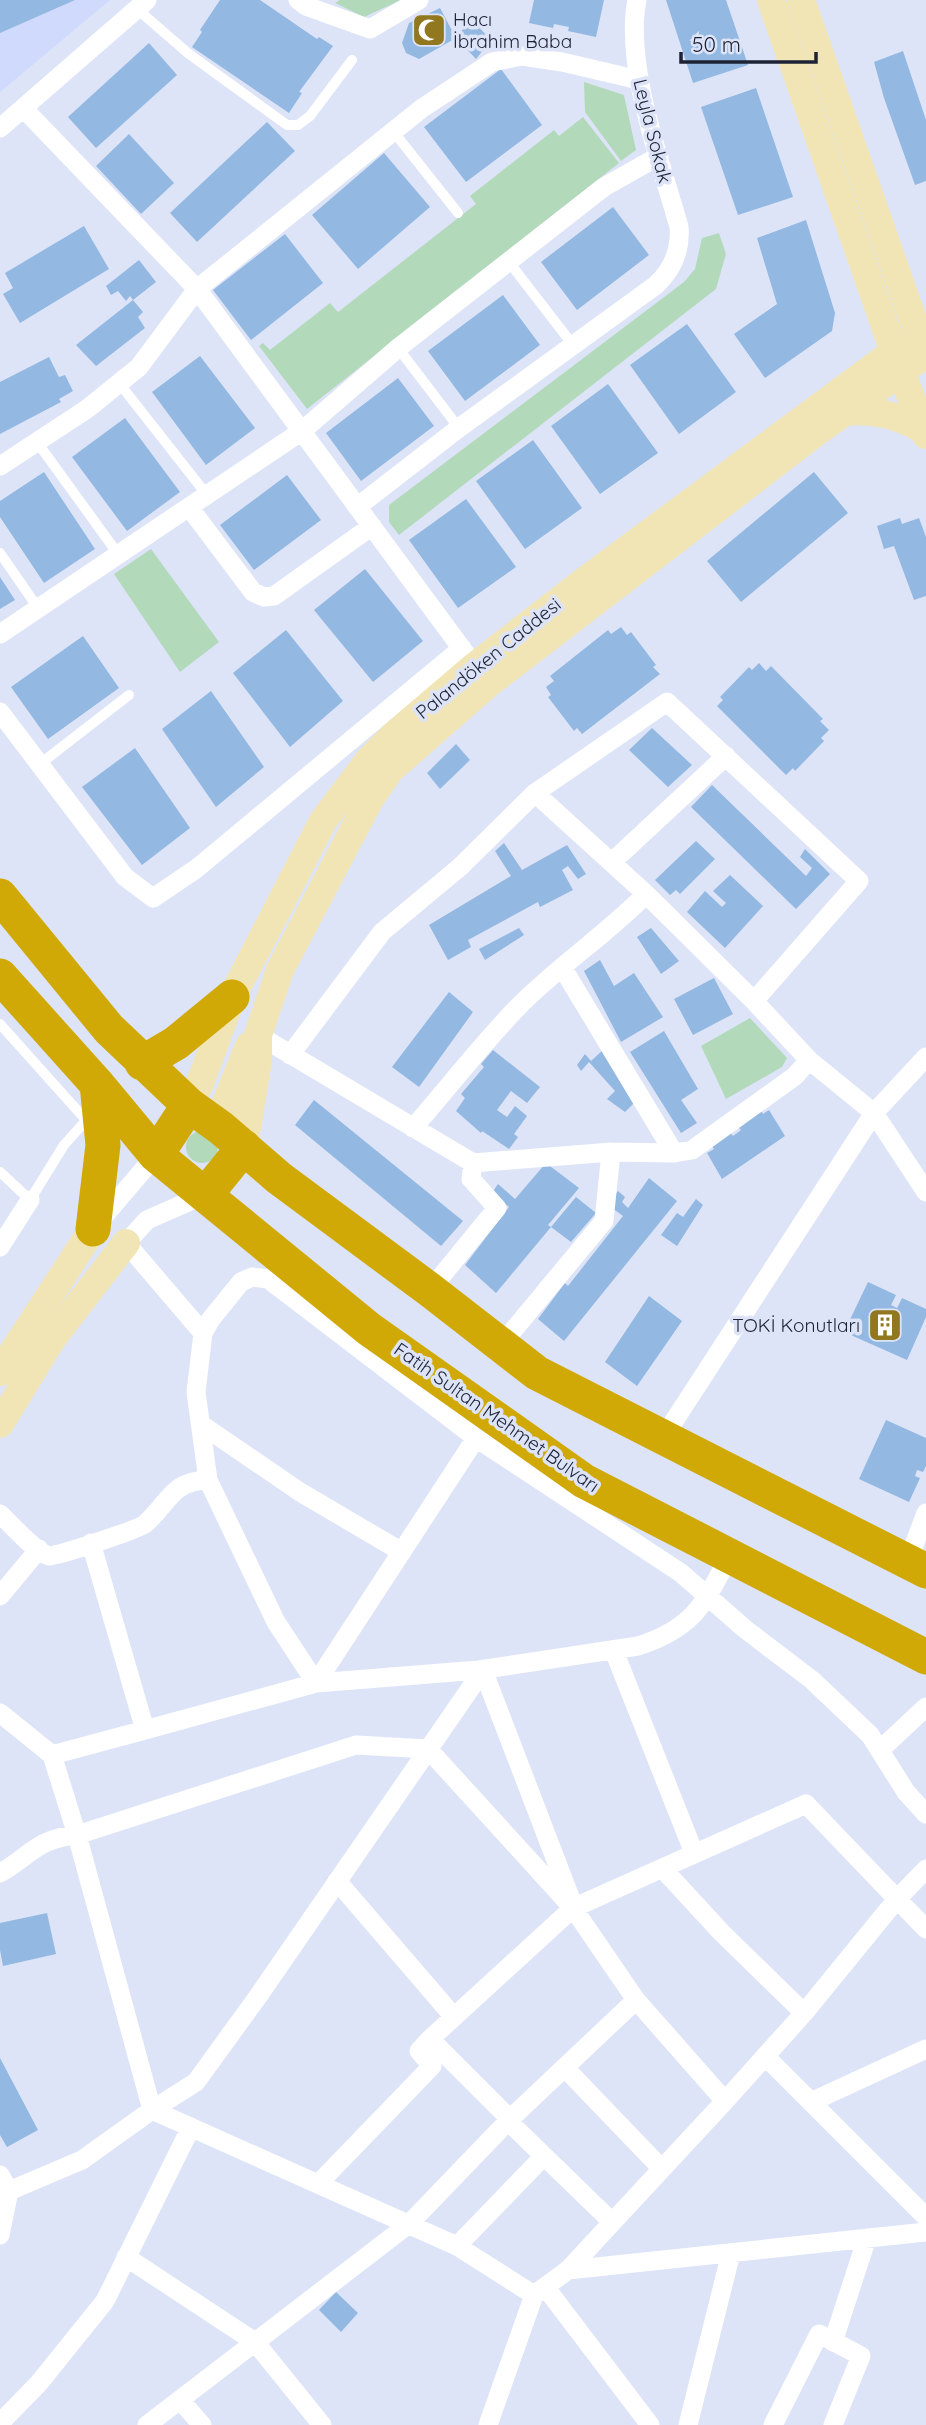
<svg xmlns="http://www.w3.org/2000/svg" width="926" height="2425" viewBox="0 0 926 2425" font-family="Quicksand,sans-serif">
	<style>
		.built { fill: #cfdafc }
		.green { fill: #b3d9bb }
		.building { fill: #93b8e1 }
		.lines { fill: none; stroke-linecap: round; stroke-linejoin: round }
		.lane { stroke: #fff; stroke-width: 10 }
		.street { stroke: #fff; stroke-width: 19 }
		.secondary { stroke: #f1e5b5; stroke-width: 28 }
		.highway { stroke: #d1a907; stroke-width: 35 }
		.labels { text-anchor: middle; stroke-width: 7; stroke-linejoin: round; paint-order: stroke }
		.poi-label { font-size: 19px; fill: #1d2235; stroke: #dde4f8; text-anchor: start }
		.street-label { font-size: 19px; fill: #1d2235; stroke: #dde4f8 }
	</style>
	<rect width="100%" height="100%" fill="#dde4f8"/>
	<!-- built -->
	<path class="built" d="M0,0H110L0,92Z"/>
	<!-- green -->
	<path class="green" d="M340,0H401L364,17L335,3Z
		M584,82L624,95L636,150L621,161L585,112Z
		M583,117L619,163L307,409L259,346L263,343L270,350L330,303L338,312L476,204L470,196L554,130L559,136Z
		M719,233L726,254L716,289L399,535L389,522V505L684,282L695,269L702,238Z
		M151,549L219,642L180,672L114,574Z
		M750,1018L787,1058L782,1067L726,1099L701,1046Z
		M186 1147a16 16 0 1 1 32 0a16 16 0 1 1-32 0Z"/>
	<!-- building -->
	<path class="building" d="M0,0H75L0,33Z
		M220,0H260L317,39L319,37L333,46L299,92L302,93L289,113L192,47L202,32L200,30Z
		M534,0H604L596,37L568,31L569,27L554,24L553,28L529,23Z
		M666,0H726L748,65L693,83Z
		M440,8L456,38L471,19L491,40L476,59L456,38L419,59L406,53L402,43L409,23Z
		M149,43L177,75L96,148L68,117Z
		M903,51L926,120V181L915,185L884,98L874,62Z
		M501,69L542,125L466,182L424,127Z
		M756,88L793,197L738,215L701,107Z
		M267,122L295,151L197,242L170,213Z
		M129,134L174,183L141,214L96,166Z
		M384,153L430,207L358,269L312,215Z
		M613,207L649,255L577,310L541,262Z
		M806,220L835,313L832,331L765,378L734,334L777,304L757,238Z
		M84,226L109,269L20,323L3,294L13,288L5,273Z
		M285,234L323,283L251,340L213,290Z
		M139,260L156,282L133,300L130,296L126,301L118,291L111,295L106,286Z
		M503,295L540,345L465,401L428,351Z
		M133,300L143,312L138,317L145,328L96,366L76,345Z
		M687,324L736,392L679,434L630,365Z
		M200,356L255,428L206,465L152,392Z
		M49,357L59,377L65,375L73,391L59,399L61,402L0,434V382Z
		M398,378L434,426L361,481L326,433Z
		M608,384L658,453L600,494L551,426Z
		M125,418L180,492L127,531L72,457Z
		M533,440L582,508L525,549L476,481Z
		M44,472L95,549L44,583L0,517V501Z
		M814,472L848,513L741,602L707,561Z
		M287,475L321,520L254,570L220,525Z
		M466,499L516,567L458,608L409,540Z
		M900,518L902,524L919,518L926,537V596L914,600L894,546L884,549L877,526Z
		M365,569L423,641L373,682L314,610Z
		M0,577L15,600L0,609Z
		M621,627L627,635L631,632L656,665L653,667L660,674L582,734L577,728L574,731L548,697L551,695L546,687L554,681L550,676L608,630L611,634Z
		M286,630L343,701L290,747L233,673Z
		M83,636L119,688L48,739L11,687Z
		M759,663L766,671L771,666L823,719L820,721L829,730L821,738L824,741L795,771L793,768L786,775L717,706L723,700L720,697L749,667L752,670Z
		M211,691L264,767L216,807L162,729Z
		M652,728L692,765L668,787L629,750Z
		M456,744L470,760L440,789L427,773Z
		M135,748L190,828L142,865L82,787Z
		M712,785L806,876L812,868L800,857L805,849L830,874L796,909L691,807Z
		M696,841L715,859L680,894L676,890L670,895L655,880Z
		M504,843L522,870L567,845L586,874L578,879L568,866L562,870L573,890L540,907L538,902L468,940L471,947L448,960L429,925L511,876L495,851Z
		M730,875L763,906L725,948L687,912L705,891L722,907L726,903L713,891Z
		M519,928L524,935L485,960L479,949Z
		M651,928L679,961L661,974L637,937Z
		M600,960L614,986L634,973L663,1017L621,1042L584,971Z
		M714,978L733,1014L693,1035L674,999Z
		M449,992L473,1012L419,1087L392,1067Z
		M664,1031L698,1089L681,1100L697,1123L681,1133L630,1052Z
		M493,1050L540,1087L527,1103L511,1091L497,1110L507,1117L515,1106L527,1116L514,1134L518,1137L509,1149L482,1131L481,1133L456,1111L465,1098L461,1094L484,1067L481,1064Z
		M603,1050L635,1102L625,1112L607,1099L615,1091L589,1062L581,1071L577,1065L585,1054L591,1061Z
		M314,1100L463,1221L441,1246L295,1125Z
		M759,1108L763,1114L769,1110L785,1136L722,1179L707,1153L714,1149L710,1143L729,1131L733,1136L741,1130L736,1125Z
		M546,1163L579,1188L548,1225L551,1227L496,1293L465,1265L509,1207L492,1193L498,1184L515,1199Z
		M649,1178L677,1201L564,1341L538,1319L565,1283L568,1286L623,1216L608,1205L618,1191L625,1197L622,1202L628,1208Z
		M576,1197L596,1213L571,1242L551,1227Z
		M696,1199L703,1205L677,1246L661,1235L677,1213L683,1217Z
		M868,1282L896,1295L891,1305L897,1308L902,1298L926,1309V1317L907,1360L844,1332Z
		M649,1296L682,1321L637,1386L605,1362Z
		M886,1420L926,1438V1466L923,1472L917,1470L915,1476L920,1478L909,1502L859,1479Z
		M47,1913L56,1954L3,1966L0,1950V1923Z
		M0,2058L38,2130L7,2147L0,2135Z
		M336,2292L358,2313L341,2332L319,2310Z"/>
	<g class="lines">
		<!-- lane -->
		<path class="lane" d="M137,9L189,54L287,125H298L310,116L352,60
			M393,131L458,213
			M509,262L573,345
			M398,348L459,428
			M119,383L207,495
			M37,442L118,554
			M0,553L38,608
			M40,764L129,695
			M0,1024L86,1120
			M0,1172L30,1200L64,1145L91,1115"/>
		<!-- street -->
		<path class="street" d="M298,0L306,6L370,29L419,0
			M24,109L197,289L482,676
			M0,128L147,0
			M0,466L87,409L139,367L197,289L421,109L492,62L522,56L562,62L639,80
			M189,507L253,592L264,597L274,596L372,526
			M357,507L459,428L656,285C673,269 681,250 679,227C661,162 624,65 637,0
			M0,634L302,431L398,348L604,187L659,156
			M0,712L125,877L153,898L196,869L462,648
			M535,793L646,894L754,1001
			M612,862L726,756
			M562,967L674,1153
			M258,1035L473,1163L611,1152L674,1153L692,1150L795,1076L809,1060
			M290,1055L382,932L460,867L535,793L667,702L859,881L754,1001L809,1060L874,1113L926,1192
			M413,1128C448,1088 481,1045 518,1007C558,966 606,935 646,894
			M98,1223L156,1155
			M0,1247L30,1200
			M430,1290L497,1208L471,1179L473,1163
			M203,1333L126,1243L147,1220L206,1194
			M501,1345L604,1221L611,1152
			M202,1425L300,1492L402,1552
			M663,1438L874,1113L926,1057
			M0,1514C12,1525 34,1551 49,1556C55,1557 139,1529 145,1524C170,1502 171,1481 208,1480
			M91,1543L145,1730L316,1683L479,1670L638,1646C694,1628 704,1604 730,1555
			M908,1561L926,1513
			M0,1596L39,1549
			M614,1651L694,1853
			M483,1670L570,1897
			M316,1683L276,1622L208,1480L196,1392L203,1333L211,1319L241,1282L252,1277L268,1279L476,1438L681,1573L745,1629L812,1680L870,1735L906,1792L926,1814
			M316,1683L476,1438
			M0,1713L52,1755L77,1835L152,2110L457,2246L534,2295L568,2270L926,2232
			M880,1750L926,1707
			M52,1755L145,1730
			M662,1868L721,1932L804,2013
			M0,1873C33,1854 36,1839 77,1835L356,1745L428,1749L573,1908L636,2000L725,2101L804,2013L897,1899L926,1929
			M337,1881L454,2017
			M765,2056L926,2217
			M565,2068L662,2169
			M811,2102L926,2049
			M510,2119L636,2000
			M508,2121L612,2222
			M0,2175L9,2191L0,2235
			M318,2184L432,2066L419,2051L430,2039
			M0,2193L9,2191L82,2160L152,2110L196,2082L259,1995L483,1670
			M457,2246L544,2156
			M126,2257L255,2342L322,2425
			M568,2270L725,2101
			M546,2288L650,2425
			M833,2342L867,2238
			M180,2400L202,2425
			M0,2423L39,2383L105,2301L191,2127
			M147,2425L409,2224L510,2119L430,2039L573,1908L806,1804L897,1899L926,1869
			M488,2425L534,2295
			M688,2425L731,2253
			M773,2425L819,2334L861,2356L833,2425"/>
		<!-- secondary -->
		<path class="secondary" d="M771,0L901,372L926,435
			M801,0L923,348
			M844,412C874,409 899,415 925,431
			M189,1105L200,1083L232,997L323,821L369,760L393,736L475,666L583,582L926,328
			M217,1125L249,1046
			M244,1147L258,1060V1035L280,970L370,799L390,770L488,684L818,431L926,354
			M0,1372L93,1229
			M0,1424L52,1339L126,1243"/>
		<!-- highway -->
		<path class="highway" d="M0,896L109,1029L189,1105L221,1128L279,1178L430,1290L537,1373L926,1571
			M0,976L97,1084L156,1155L369,1329L584,1481L926,1657
			M142,1063L176,1043L232,997
			M156,1155L189,1105
			M206,1194L244,1147
			M93,1229L103,1145L97,1084"/>
	</g>
	<!-- icons -->
	<defs>
		<g id="mosque-square" transform="scale(1.75)"><rect x="-9" y="-9" width="18" height="18" rx="4" fill="#91771d" stroke="#dde4f8"/><path d="M3.5-4.9A6 6 0 1 0 3.5 4.9A5 5 0 1 1 3.5-4.9Z" fill="#fff"/></g>
		<g id="building-square" transform="scale(1.75)"><rect x="-9" y="-9" width="18" height="18" rx="4" fill="#91771d" stroke="#dde4f8"/><path d="M-4-6H4V6H1V3H-1V6H-4ZM-2.5-4.3h1.7v1.8h-1.7ZM.8-4.3h1.7v1.8H.8ZM-2.5-1h1.7V.8h-1.7ZM.8-1h1.7V.8H.8Z" fill="#fff"/></g>
	</defs>
	<g fill-rule="evenodd">
		<use href="#mosque-square" x="429" y="30"/>
		<use href="#building-square" x="885" y="1325"/>
	</g>
	<g class="labels">
		<!-- poi labels -->
		<g class="poi-label">
			<text x="453" y="26">Hacı<tspan x="453" dy="22">İbrahim Baba</tspan></text>
			<text x="860" y="1332" text-anchor="end">TOKİ Konutları</text>
		</g>
		<!-- street labels -->
		<g class="street-label">
			<text transform="translate(653 131) rotate(76)" y="7">Leyla Sokak</text>
			<text transform="translate(488 658) rotate(-39)" y="7">Palandöken Caddesi</text>
			<text transform="translate(497 1417) rotate(35)" y="7">Fatih Sultan Mehmet Bulvarı</text>
		</g>
	</g>
	<!-- scale -->
	<path d="M681 52v10h135v-10" fill="none" stroke="#1d2235" stroke-width="3.5"/>
	<text x="692" y="52" font-size="21" fill="#1d2235" stroke="#dde4f8" stroke-width="5" paint-order="stroke">50 m</text>
</svg>
